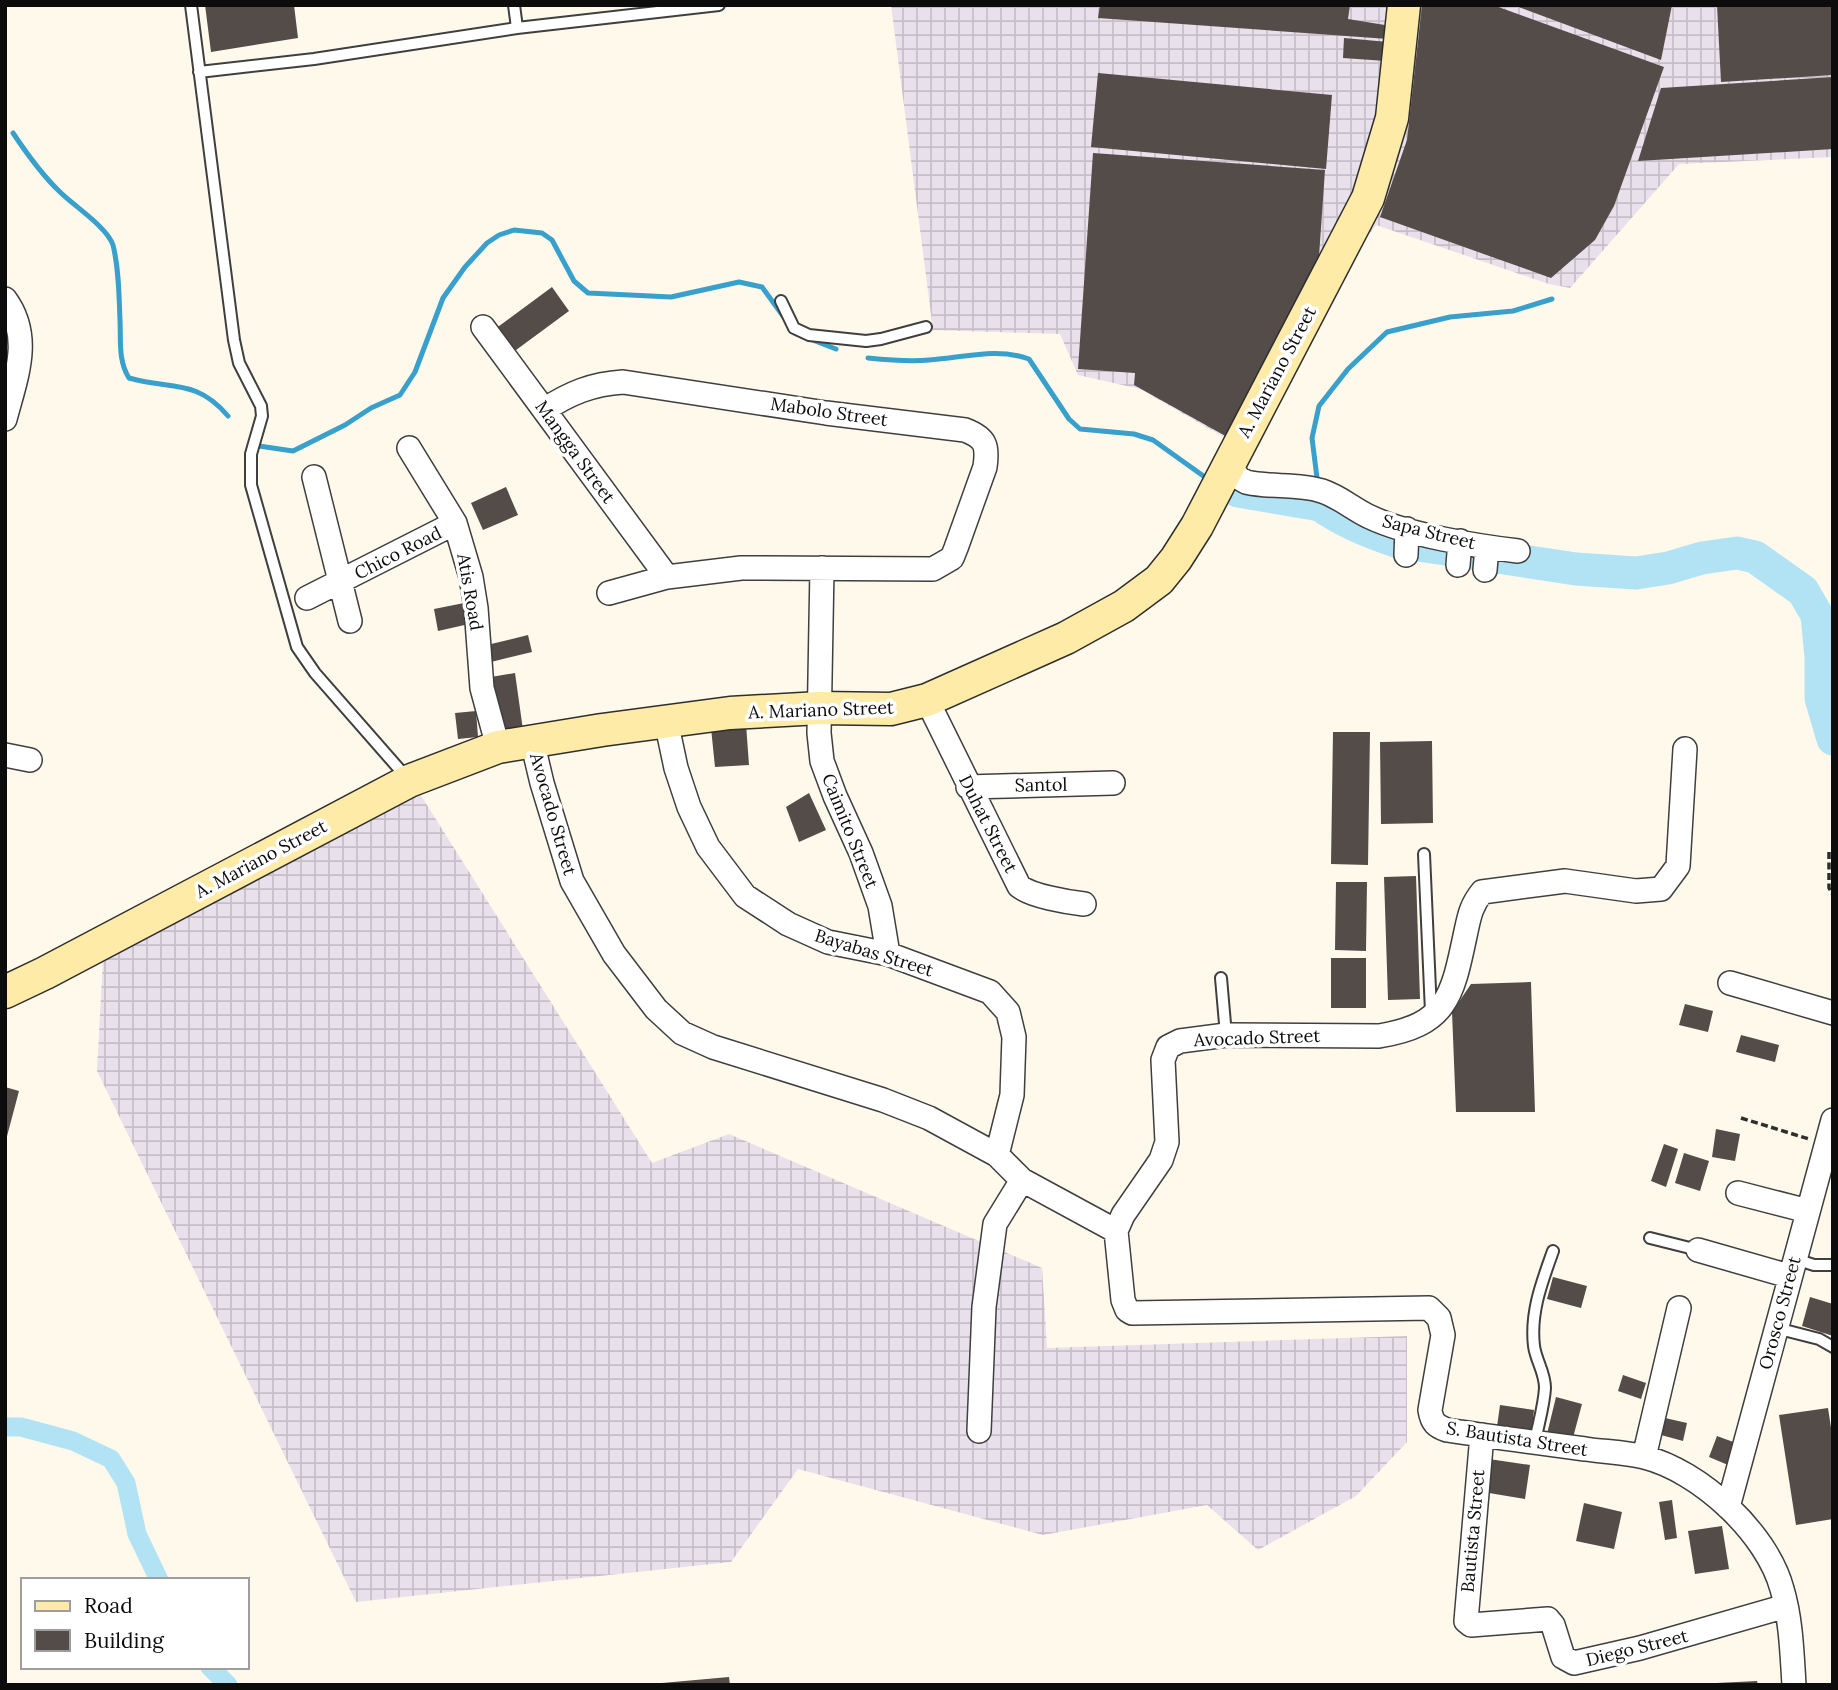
<svg xmlns="http://www.w3.org/2000/svg" width="1838" height="1690" viewBox="0 0 1838 1690" font-family="Lora,serif">
	<style>
		.industrial { fill: url(#industrial-grid) }
		.lines { fill: none; stroke-linecap: round; stroke-linejoin: round }
		.stream { stroke: #38a0cb; stroke-width: 5 }
		.canal { stroke: #b1e3f5; stroke-width: 19 }
		.river { stroke: #b1e3f5; stroke-width: 33 }
		.building { fill: #544c48 }
		.lane-casing { stroke: #3f3f3f; stroke-width: 14 }
		.street-casing { stroke: #3f3f3f; stroke-width: 26 }
		.secondary-casing { stroke: #2e2e2e; stroke-width: 35 }
		.path { stroke: #2e2e2e; stroke-width: 3.5; stroke-dasharray: 7 3.5; stroke-linecap: butt }
		.lane { stroke: #fff; stroke-width: 10 }
		.street { stroke: #fff; stroke-width: 23 }
		.secondary { stroke: #feeba7; stroke-width: 32 }
		.labels { text-anchor: middle; stroke-width: 7; stroke-linejoin: round; paint-order: stroke }
		.street-label { font-size: 18px; fill: #0c0c0c; stroke: #fff }
	</style>
	<defs>
		<pattern id="industrial-grid" width="8" height="8" patternUnits="userSpaceOnUse" patternTransform="scale(1.75)"><rect width="8" height="8" fill="#e8e0eb"/><path d="M0 4h8M4 0v8" fill="none" stroke="#c6bfc8"/></pattern>
	</defs>
	<rect width="100%" height="100%" fill="#fff9eb"/>
	<!-- industrial -->
	<path class="industrial" d="M891,5H1833V157L1679,164L1570,288L1549,284L1376,225L1290,348L1236,444L1140,389L1078,375L1060,334L933,330Z
		M415,786L652,1163L729,1134L1042,1268L1047,1348L1407,1336V1442L1356,1496L1258,1550L1207,1505L1043,1535L798,1469L731,1562L356,1602L97,1071L103,958Z"/>
	<g class="lines">
		<!-- stream -->
		<path class="stream" d="M13,133C27,154 42,175 60,192C74,206 107,227 113,245C119,269 119,296 120,320C121,340 118,361 129,378C170,390 196,378 228,416
			M797,334L836,349
			M868,358C888,360 909,362 929,360C963,358 996,347 1029,359L1069,419L1080,429L1134,434L1153,440L1209,480
			M259,446L293,451L345,425L371,408L400,395L415,372L443,298L465,267L487,243L499,235L514,230L542,233L552,240L574,281L588,293L671,297L739,282L762,287L783,316
			M1317,478L1312,438L1319,406L1348,369L1387,332L1450,317L1513,311L1552,299"/>
		<!-- canal -->
		<path class="canal" d="M5,1427H21L73,1441L111,1459L126,1483L137,1534L159,1580
			M210,1667L228,1685"/>
		<!-- river -->
		<path class="river" d="M1238,491L1320,505
			M1318,495L1320,505C1344,522 1371,533 1399,542L1576,569L1636,573L1668,568L1702,558L1737,553L1755,557L1803,591L1817,615L1821,657V698L1833,739"/>
	</g>
	<!-- building -->
	<path class="building" d="M205,5H294L298,38L211,52Z
		M1100,5H1350L1348,19L1391,26L1388,39L1098,18Z
		M1422,5H1493L1664,67L1614,206L1595,240L1551,278L1380,217L1407,140Z
		M1513,5H1672L1661,60Z
		M1717,5H1833V75L1721,82Z
		M1344,38L1388,42L1386,61L1343,58Z
		M1098,73L1332,95L1326,169L1091,147Z
		M1833,77V149L1638,161L1661,88Z
		M1093,153L1325,170L1318,271L1229,438L1134,385L1135,373L1078,369Z
		M552,287L569,311L512,353L495,329Z
		M506,487L518,515L483,530L471,503Z
		M464,603L469,624L438,631L434,609Z
		M528,635L532,652L491,662L487,645Z
		M515,673L523,730L499,733L491,677Z
		M476,711L478,737L458,739L455,713Z
		M746,724L749,765L715,767L711,728Z
		M1333,732H1370L1368,865L1331,864Z
		M1432,741L1433,823L1381,824L1380,742Z
		M809,793L826,830L799,842L786,807Z
		M1416,876L1420,999L1388,1000L1384,877Z
		M1336,882H1367L1366,951L1335,950Z
		M1331,958H1366V1008H1331Z
		M1531,982L1535,1112H1456L1452,1012L1471,984Z
		M1685,1004L1713,1011L1708,1032L1679,1025Z
		M1741,1035L1779,1045L1775,1062L1736,1052Z
		M5,1087L19,1091L6,1140H5Z
		M1716,1129L1740,1134L1735,1161L1712,1157Z
		M1664,1144L1678,1149L1666,1187L1651,1181Z
		M1684,1153L1709,1161L1700,1191L1675,1183Z
		M1553,1277L1587,1286L1581,1308L1547,1299Z
		M1810,1297L1833,1304V1336L1802,1326Z
		M1623,1375L1646,1383L1641,1399L1618,1391Z
		M1556,1397L1582,1404L1571,1445L1546,1438Z
		M1500,1405L1534,1410L1531,1438L1496,1434Z
		M1828,1408L1833,1441V1519L1796,1525L1779,1415Z
		M1665,1418L1687,1423L1683,1441L1661,1435Z
		M1717,1436L1736,1443L1728,1465L1709,1457Z
		M1489,1459L1530,1465L1525,1499L1483,1492Z
		M1672,1500L1677,1538L1665,1540L1659,1502Z
		M1584,1503L1622,1512L1614,1549L1576,1541Z
		M1722,1526L1729,1569L1695,1574L1688,1531Z
		M729,1677L730,1685H662V1683Z
		M1757,1681L1758,1685H1716V1683Z"/>
	<g class="lines">
		<!-- lane casing -->
		<g class="lane-casing">
			<path id="lane" d="M191,5L234,340L239,363L261,406L262,416L251,454V485L297,647L315,673L407,778
				M514,5L517,28
				M199,72L314,59L517,28L719,5
				M781,301L794,328L809,335L866,341L881,339L926,327
				M1424,854L1431,1012
				M1221,978L1226,1035
				M1650,1238L1698,1250
				M1795,1259L1814,1265H1833
				M1776,1328L1819,1339L1833,1347
				M1535,1442C1538,1425 1544,1406 1545,1388C1545,1372 1536,1361 1534,1346C1530,1312 1542,1282 1553,1251"/>
		</g>
		<!-- street casing -->
		<g class="street-casing">
			<path id="street" d="M5,299C33,337 16,377 5,419
				M483,327L667,577
				M544,410C570,393 592,384 623,382L826,413L965,430C986,438 988,446 985,467L956,548L952,558L933,569L741,568L667,577L609,593
				M409,448L455,523L471,577L476,608L482,688L498,747
				M1228,465L1239,478L1246,482C1271,488 1297,483 1322,491C1340,497 1353,509 1370,517C1408,535 1476,546 1518,551
				M314,477L350,621
				M1406,555L1407,529
				M1458,565L1460,541
				M822,568L819,733L822,761L835,796L861,853L880,906L888,954
				M1485,570L1487,547
				M307,598L455,523
				M927,700L1019,886C1031,896 1067,902 1084,904
				M666,721L676,768L689,807L708,847L745,896L788,924L828,942L888,954L990,992L1008,1012L1014,1037L1012,1095L997,1155
				M532,741L542,783L572,881L614,954L656,1009L682,1033L713,1047L883,1100L929,1118L997,1155L1022,1180L1116,1231L1123,1215L1161,1160L1167,1142L1163,1060L1168,1047L1180,1041L1226,1035L1379,1036C1446,1025 1452,998 1465,936C1469,918 1470,907 1482,892L1565,881L1636,891L1661,889L1678,866L1685,749
				M5,755L30,760
				M968,787L1113,783
				M1730,983L1833,1013
				M1738,1193L1808,1211
				M1116,1231L1123,1300L1127,1310L1132,1313L1429,1308L1439,1318L1443,1335L1430,1410C1432,1423 1436,1426 1447,1430C1493,1437 1539,1443 1585,1449C1604,1452 1625,1452 1644,1457C1700,1471 1767,1533 1782,1589C1791,1619 1792,1653 1794,1685
				M1698,1250L1789,1276
				M979,1431L984,1307L995,1224L1022,1180
				M1482,1435L1466,1621L1471,1625L1548,1619L1553,1625L1563,1657L1574,1663L1640,1648L1786,1606
				M1644,1457L1679,1308
				M1728,1507L1833,1120"/>
		</g>
		<!-- secondary casing -->
		<g class="secondary-casing">
			<path id="secondary" d="M5,992L45,973L409,781L498,747L602,730L730,713L820,708L891,709L927,700L1066,638L1124,606L1159,580L1176,559L1197,526L1368,198L1392,118L1404,5"/>
		</g>
		<!-- path -->
		<path class="path" d="M1829,852V888L1833,895
			M1741,1118L1809,1139"/>
		<!-- lane -->
		<use href="#lane" class="lane"/>
		<!-- street -->
		<use href="#street" class="street"/>
		<!-- secondary -->
		<use href="#secondary" class="secondary"/>
	</g>
	<g class="labels">
		<!-- street labels -->
		<g class="street-label">
			<text transform="translate(1277 372) rotate(-62)" y="6">A. Mariano Street</text>
			<text transform="translate(829 412) rotate(8)" y="6">Mabolo Street</text>
			<text transform="translate(575 452) rotate(54)" y="6">Mangga Street</text>
			<text transform="translate(1429 532) rotate(14)" y="6">Sapa Street</text>
			<text transform="translate(398 553) rotate(-27)" y="6">Chico Road</text>
			<text transform="translate(470 592) rotate(80)" y="6">Atis Road</text>
			<text transform="translate(821 710) rotate(-2)" y="6">A. Mariano Street</text>
			<text transform="translate(1041 785) rotate(-1)" y="6">Santol</text>
			<text transform="translate(553 814) rotate(74)" y="6">Avocado Street</text>
			<text transform="translate(988 824) rotate(63)" y="6">Duhat Street</text>
			<text transform="translate(850 831) rotate(68)" y="6">Caimito Street</text>
			<text transform="translate(261 859) rotate(-28)" y="6">A. Mariano Street</text>
			<text transform="translate(874 953) rotate(17)" y="6">Bayabas Street</text>
			<text transform="translate(1257 1038) rotate(-2)" y="6">Avocado Street</text>
			<text transform="translate(1780 1313) rotate(-75)" y="6">Orosco Street</text>
			<text transform="translate(1517 1439) rotate(9)" y="6">S. Bautista Street</text>
			<text transform="translate(1473 1531) rotate(-85)" y="6">Bautista Street</text>
			<text transform="translate(1637 1648) rotate(-14)" y="6">Diego Street</text>
		</g>
	</g>
	<!-- border -->
	<rect width="1838" height="1690" fill="none" stroke="#0c0c0c" stroke-width="14"/>
	<!-- legend -->
	<rect x="21" y="1578" width="228" height="91" fill="#ffffff" stroke="#9e9e9e" stroke-width="2"/>
	<rect x="35" y="1601" width="35" height="10" fill="#feeba7" stroke="#9e9e9e" stroke-width="2"/>
	<text x="84" y="1613" font-size="21" fill="#0c0c0c">Road</text>
	<rect x="35" y="1630" width="35" height="21" fill="#544c48" stroke="#9e9e9e" stroke-width="2"/>
	<text x="84" y="1648" font-size="21" fill="#0c0c0c">Building</text>
</svg>
